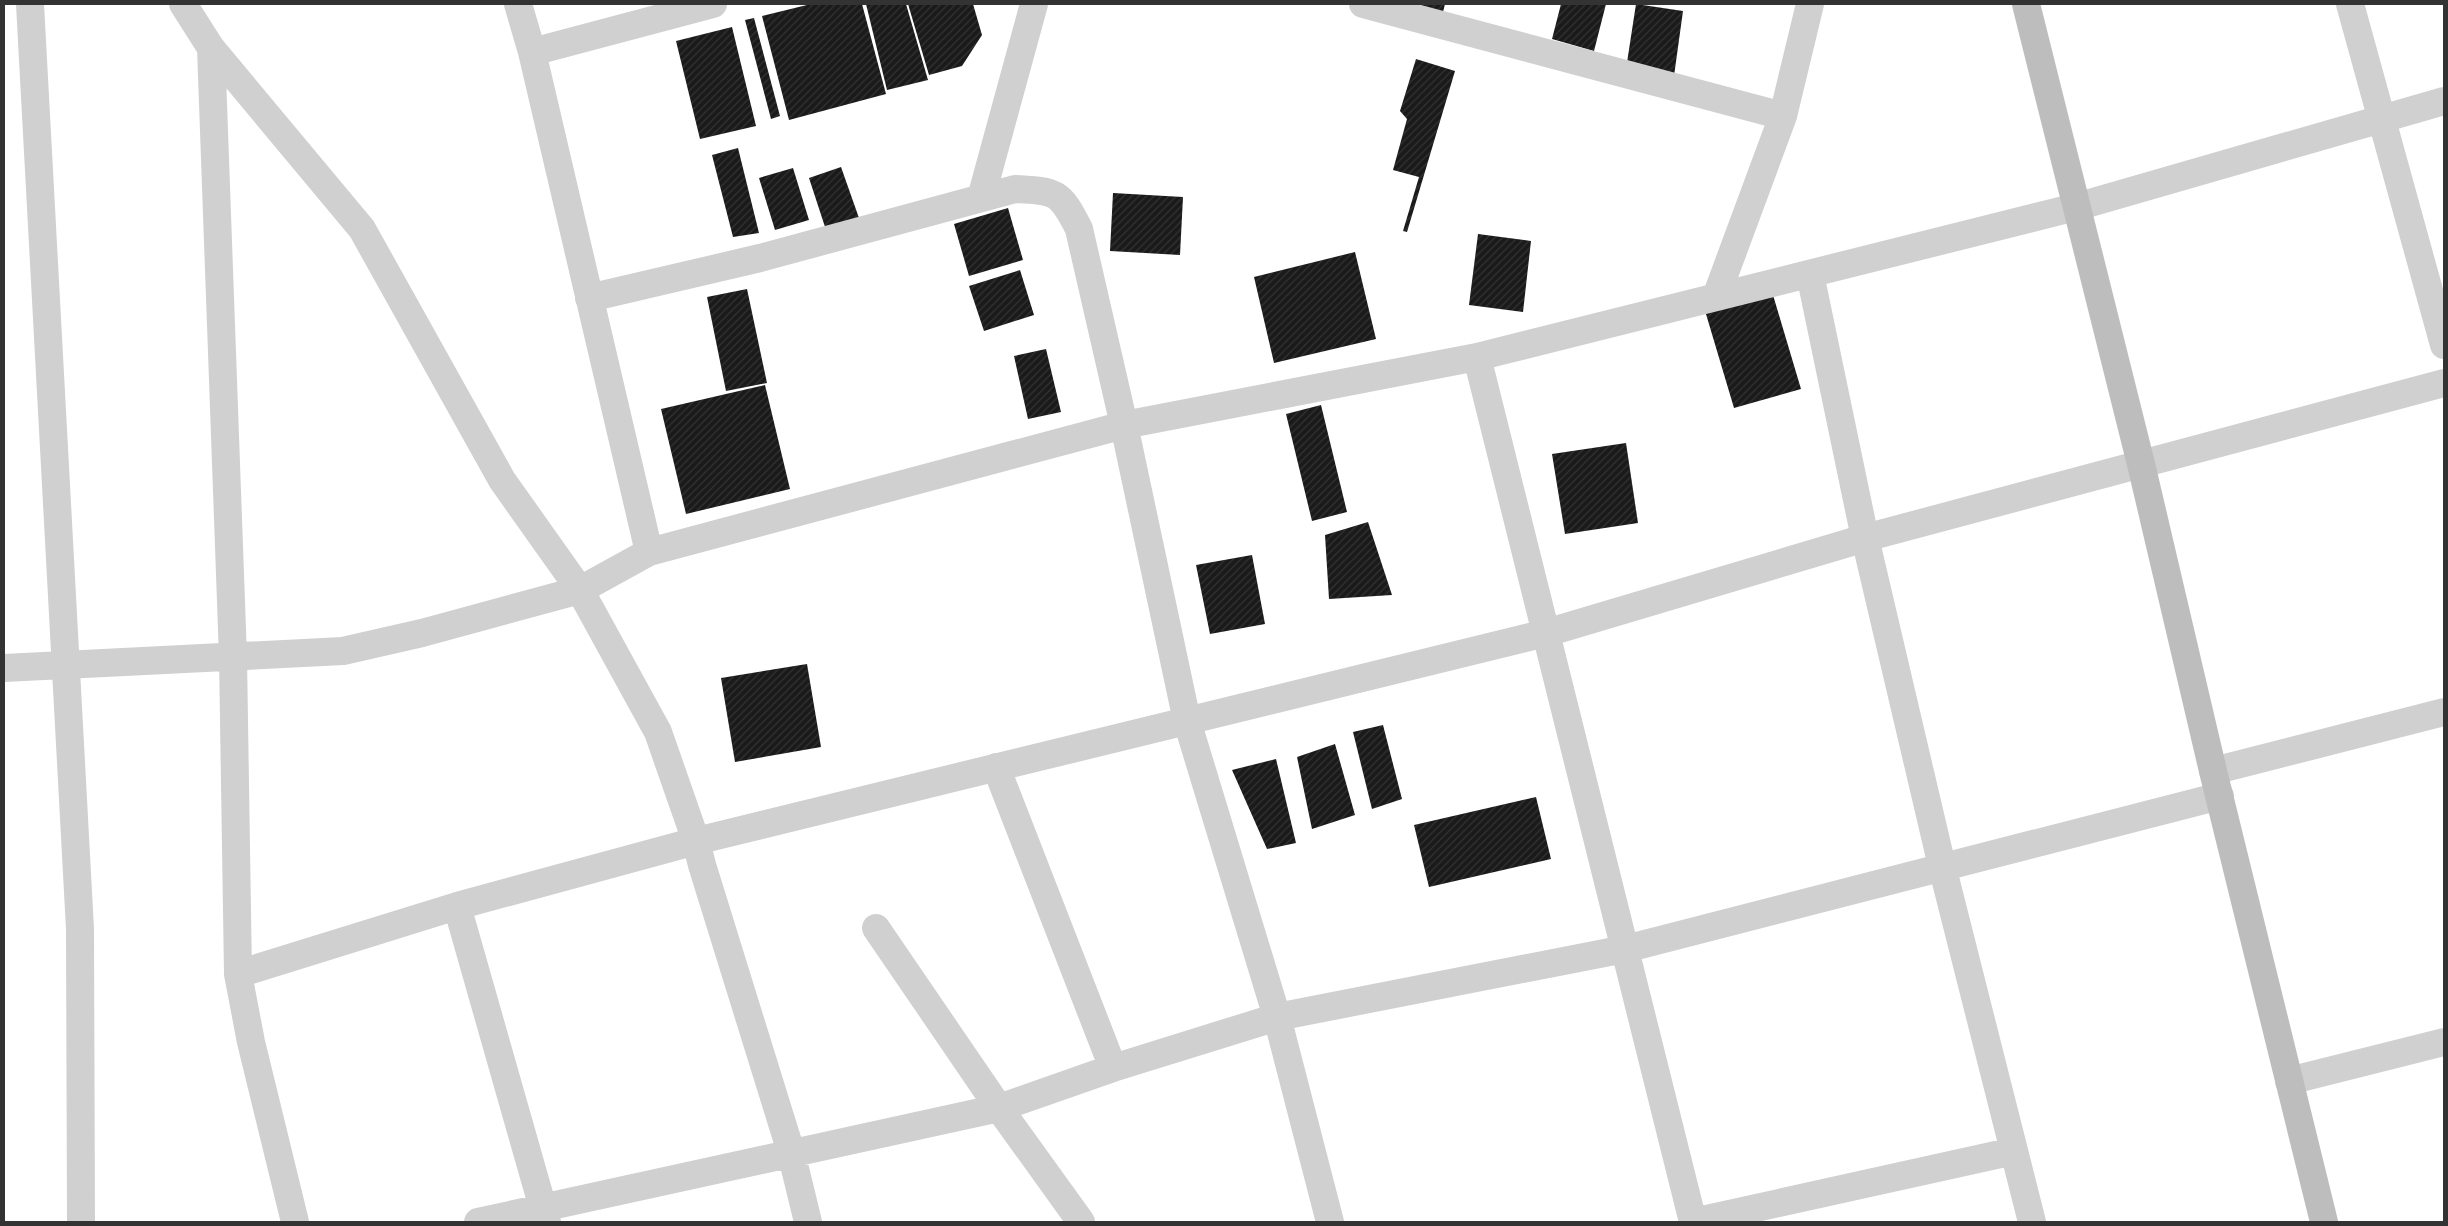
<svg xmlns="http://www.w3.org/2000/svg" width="2448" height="1226" viewBox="0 0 2448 1226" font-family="'Titillium Web',sans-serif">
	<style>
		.building { fill: url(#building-hatch) }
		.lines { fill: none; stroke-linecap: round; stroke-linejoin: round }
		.street { stroke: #d0d0d0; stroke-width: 28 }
		.secondary { stroke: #bdbdbd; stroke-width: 28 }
	</style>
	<defs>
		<pattern id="building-hatch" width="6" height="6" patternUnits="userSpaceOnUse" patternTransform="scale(1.25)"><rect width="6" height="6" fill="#1a1a1a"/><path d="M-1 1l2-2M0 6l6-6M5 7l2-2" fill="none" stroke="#333"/></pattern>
	</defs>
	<rect width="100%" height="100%" fill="#fff"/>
	<!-- building -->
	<path class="building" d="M811,4H862L886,94L789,120L762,16Z
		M866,4H906L928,80L887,90Z
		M908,4H973L982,35L962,66L929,75Z
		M1399,4H1445L1442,16Z
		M1561,4H1606L1594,51L1552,39Z
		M1636,4L1683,11L1674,76L1626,69Z
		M754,18L780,116L771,119L745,20Z
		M732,27L756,126L700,139L676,41Z
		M1416,59L1455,71L1407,232L1403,231L1419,177L1393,170L1407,119L1400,111Z
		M738,148L759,233L733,237L712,155Z
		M841,167L859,218L826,230L809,178Z
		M793,168L809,220L775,230L759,178Z
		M1113,193L1183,197L1180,255L1110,251Z
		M1008,208L1023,260L969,276L954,224Z
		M1478,234L1531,241L1523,312L1469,305Z
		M1355,252L1376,339L1274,363L1254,277Z
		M1020,270L1034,315L984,331L969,286Z
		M1770,285L1801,389L1734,408L1703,304Z
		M747,289L767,383L726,391L707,297Z
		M1046,349L1061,412L1028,419L1014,356Z
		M765,385L790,489L686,514L661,409Z
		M1321,405L1347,512L1312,521L1286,414Z
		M1626,443L1638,523L1565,534L1552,454Z
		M1368,522L1392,595L1329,599L1325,535Z
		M1252,555L1265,624L1210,634L1196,565Z
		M807,664L821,747L735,762L721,678Z
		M1383,725L1402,799L1372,809L1353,732Z
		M1335,744L1355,815L1312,829L1297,757Z
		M1276,759L1296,843L1267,849L1232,770Z
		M1536,797L1551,859L1429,887L1414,825Z"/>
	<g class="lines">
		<!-- street -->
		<path class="street" d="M30,4L80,929L81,1222
			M183,4L211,48L362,229L502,480L580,590L658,732L696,841L702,865L791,1152L808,1222
			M1363,4L1783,116
			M2350,4L2444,345
			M211,48L233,657L238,974L251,1042L295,1222
			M532,52L713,4
			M981,198L1034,4
			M1810,274L1865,538L1942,866L2032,1222
			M1716,297L1783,116L1810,4
			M589,298L760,258L1015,189C1056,191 1060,191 1079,229L1124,425L1187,721L1277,1017L1330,1222
			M1477,357L1693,1222
			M649,552L1124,425L1477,357L2076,207L2444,101
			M4,668L343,651L422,633L580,590L649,552L532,52L518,4
			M996,767L1113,1068
			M2213,771L2444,712
			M457,906L547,1222
			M876,928L999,1108L1081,1222
			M238,974L457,906L696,841L1546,633L1865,538L2444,383
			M2289,1081L2444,1042
			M478,1222L999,1108L1113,1068L1277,1017L1625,949L2220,796
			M1693,1222L2014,1151"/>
		<!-- secondary -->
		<path class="secondary" d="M2026,4L2141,464L2213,771L2324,1222"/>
	</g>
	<!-- border -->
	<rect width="2448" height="1226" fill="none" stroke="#333333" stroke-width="10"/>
</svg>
